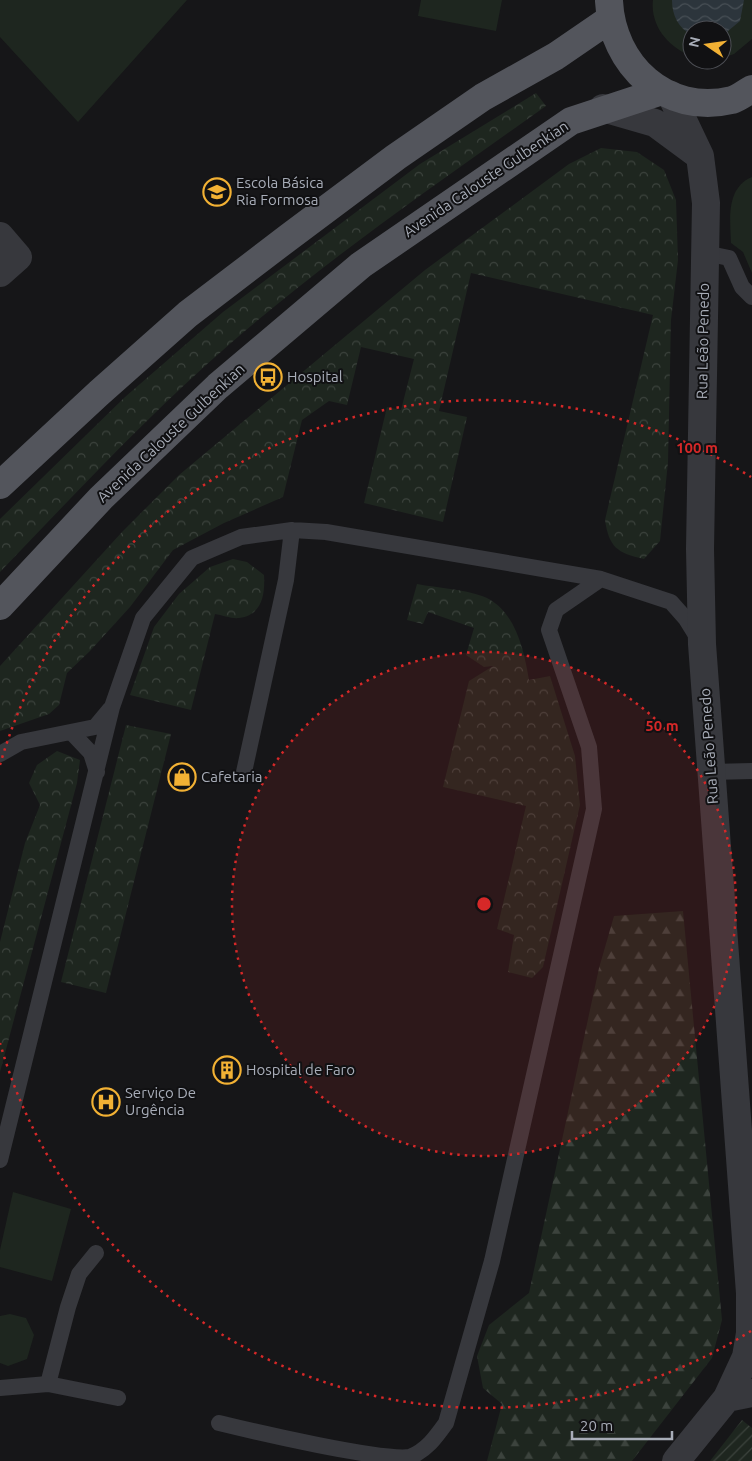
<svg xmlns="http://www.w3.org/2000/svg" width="752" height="1461" viewBox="0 0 752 1461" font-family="Ubuntu,sans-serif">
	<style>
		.grass { fill: #1e261f }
		.forest { fill: url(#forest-firs) }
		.park { fill: url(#park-crowns) }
		.garden { fill: url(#garden-furrows) }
		.water { fill: url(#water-waves) }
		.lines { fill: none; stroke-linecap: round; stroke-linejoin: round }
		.service { stroke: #37383d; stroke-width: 16 }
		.minor { stroke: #37383d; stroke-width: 28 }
		.primary { stroke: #53555c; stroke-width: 28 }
		.ring { fill: none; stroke: #d62828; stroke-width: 2.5; stroke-dasharray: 2.5 5 }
		.labels { text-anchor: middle; stroke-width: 4; stroke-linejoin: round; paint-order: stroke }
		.street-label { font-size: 15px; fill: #a8adb8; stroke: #111113 }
		.poi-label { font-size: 15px; fill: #a8adb8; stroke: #111113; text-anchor: start }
		.centre { fill: #d62828; stroke: #111113; stroke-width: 2.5 }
		.ring-label { font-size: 15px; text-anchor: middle; font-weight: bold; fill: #d62828; stroke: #111113; stroke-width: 4; stroke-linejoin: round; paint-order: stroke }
	</style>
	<defs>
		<pattern id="forest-firs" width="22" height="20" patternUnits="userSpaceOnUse" patternTransform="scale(1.25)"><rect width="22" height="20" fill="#1e261f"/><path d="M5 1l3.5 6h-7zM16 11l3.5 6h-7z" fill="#3c433d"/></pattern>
		<pattern id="park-crowns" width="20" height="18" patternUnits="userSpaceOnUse" patternTransform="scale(1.25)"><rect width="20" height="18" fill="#1e261f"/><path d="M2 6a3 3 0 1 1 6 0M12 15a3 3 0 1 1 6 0" fill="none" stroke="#3c433d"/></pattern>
		<pattern id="garden-furrows" width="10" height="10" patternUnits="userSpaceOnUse" patternTransform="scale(1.25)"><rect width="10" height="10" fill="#1e261f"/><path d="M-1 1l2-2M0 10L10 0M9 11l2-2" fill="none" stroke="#3c433d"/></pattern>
		<pattern id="water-waves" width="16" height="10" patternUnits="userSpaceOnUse" patternTransform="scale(1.25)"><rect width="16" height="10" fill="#2c353c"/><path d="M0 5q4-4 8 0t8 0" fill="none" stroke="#485056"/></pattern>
	</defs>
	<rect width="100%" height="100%" fill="#161618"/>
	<!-- grass -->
	<path class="grass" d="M0,0H187L78,122L0,37Z
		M421,0H502L496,31L418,16Z
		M653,0H752V39L734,54L722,58V30H692V56C669,48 650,26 653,0Z
		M752,177V273L743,252L731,243C730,218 726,188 752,177Z
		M13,1192L71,1209L52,1281L0,1267V1250Z
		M10,1314L26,1318L34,1335L27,1359L8,1366L0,1363V1316Z"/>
	<!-- forest -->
	<path class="forest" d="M683,911L722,1320L712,1358L632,1461H487L502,1404L483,1388L477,1356L489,1325L529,1293L599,968L614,916Z"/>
	<!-- park -->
	<path class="park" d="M536,93L546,106C439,182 330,257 231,343C149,414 75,494 0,572V519L125,397L223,312L420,164Z
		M601,148L637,152L664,170L676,200L678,260L671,320L668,462L660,541L644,559C617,553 609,547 605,520L653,315L471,273L439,411L467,417L443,522L364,503L387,407L401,410L414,359L361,347L347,405L329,401L302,420L283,497L224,523L173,550L130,607L90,651L67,673L59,705L49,714L0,731V666L122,532L179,475L425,270L569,164Z
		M233,559L247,562L264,575C265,593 263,615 239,618C232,619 222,615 215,614L191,710L130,695L154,627L179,594L210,567Z
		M417,584C438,588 463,589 482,596C515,608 524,650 529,680L550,676L575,756L580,805L543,967L532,978L508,972L514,935L497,929L526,806L443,787L469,681L493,666L484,667L466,655L474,628L428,612L423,624L407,620Z
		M126,725L171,734L106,993L61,982Z
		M57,751L80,760L77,783L0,1072V942L25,843L40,805L29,783L37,765Z"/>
	<!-- garden -->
	<path class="garden" d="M742,1420L752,1428V1461H710Z"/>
	<!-- water -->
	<path class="water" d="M672,0H744L740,21L722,36V30H692V35C678,28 672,15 672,0Z"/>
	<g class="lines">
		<!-- service -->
		<path class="service" d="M705,253L729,258L742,287L752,297
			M72,733L91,753L97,772
			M0,754L21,742L95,727L110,709
			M244,772L286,580L292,530
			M711,772L752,771
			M0,1160L112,707L143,618L192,558L241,537L292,530L326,532L601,579L671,602L686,619L699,640
			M48,1384L68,1307L79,1274L96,1253
			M0,1388L48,1384L118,1398
			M219,1423C256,1432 380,1461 410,1457C427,1450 436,1437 446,1423L492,1261L594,809L589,747L549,630L556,610L601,579"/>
		<!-- minor -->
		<path class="minor" d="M671,95L700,156L706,203L700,549L702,644L750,1293V1333L746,1357L727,1398
			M603,108L655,123L697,154
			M0,236L18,257L0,273
			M676,1461L727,1398L752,1393"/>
		<!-- primary -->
		<path class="primary" d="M609,1C612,65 666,116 732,100C739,98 746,92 752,89
			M0,485L99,393L188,314L289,237L396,157L483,97L556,56L610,19
			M0,606L101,498L218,386L361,265L571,121L662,91"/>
	</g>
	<!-- distance rings -->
	<circle cx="484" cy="904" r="252" fill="#d62828" fill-opacity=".12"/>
	<g class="ring">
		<circle cx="484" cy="904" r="252"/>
		<path d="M751 1331A503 503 0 0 1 0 1043M0 765A503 503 0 0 1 751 477"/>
	</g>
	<!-- icons -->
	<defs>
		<g id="school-ring" transform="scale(1.4375)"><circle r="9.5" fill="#111113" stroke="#f2b134" stroke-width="1.5"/><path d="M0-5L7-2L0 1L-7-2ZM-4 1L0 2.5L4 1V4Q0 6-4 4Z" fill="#f2b134"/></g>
		<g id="bus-ring" transform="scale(1.4375)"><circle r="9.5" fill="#111113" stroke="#f2b134" stroke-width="1.5"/><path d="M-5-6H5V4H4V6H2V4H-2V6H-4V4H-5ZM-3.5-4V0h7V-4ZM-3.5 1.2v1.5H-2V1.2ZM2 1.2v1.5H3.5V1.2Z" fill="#f2b134"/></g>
		<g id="shop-ring" transform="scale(1.4375)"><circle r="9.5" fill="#111113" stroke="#f2b134" stroke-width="1.5"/><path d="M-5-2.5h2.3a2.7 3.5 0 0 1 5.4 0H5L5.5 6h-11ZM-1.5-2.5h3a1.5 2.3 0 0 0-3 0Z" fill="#f2b134"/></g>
		<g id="building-ring" transform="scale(1.4375)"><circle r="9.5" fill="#111113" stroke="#f2b134" stroke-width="1.5"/><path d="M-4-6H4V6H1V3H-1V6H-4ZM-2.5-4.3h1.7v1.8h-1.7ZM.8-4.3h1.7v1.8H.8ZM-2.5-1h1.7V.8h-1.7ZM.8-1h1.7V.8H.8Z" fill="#f2b134"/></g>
		<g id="hospital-ring" transform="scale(1.4375)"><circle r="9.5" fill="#111113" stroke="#f2b134" stroke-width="1.5"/><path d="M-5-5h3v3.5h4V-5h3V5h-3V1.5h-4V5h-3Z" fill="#f2b134"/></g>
	</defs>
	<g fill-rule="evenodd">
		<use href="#school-ring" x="217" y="192"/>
		<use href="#bus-ring" x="268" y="377"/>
		<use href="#shop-ring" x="182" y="777"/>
		<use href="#building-ring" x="227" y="1070"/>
		<use href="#hospital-ring" x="106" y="1102"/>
	</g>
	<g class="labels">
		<!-- street labels -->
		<g class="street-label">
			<text transform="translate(486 179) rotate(-34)" y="5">Avenida Calouste Gulbenkian</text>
			<text transform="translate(703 341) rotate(-89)" y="5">Rua Leão Penedo</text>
			<text transform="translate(171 433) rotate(-43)" y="5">Avenida Calouste Gulbenkian</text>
			<text transform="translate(709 746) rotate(-94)" y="5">Rua Leão Penedo</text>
		</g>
		<!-- poi labels -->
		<g class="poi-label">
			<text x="236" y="188">Escola Básica<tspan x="236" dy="17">Ria Formosa</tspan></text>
			<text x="287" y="382">Hospital</text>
			<text x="201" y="782">Cafetaria</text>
			<text x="246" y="1075">Hospital de Faro</text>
			<text x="125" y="1098">Serviço De<tspan x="125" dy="17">Urgência</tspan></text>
		</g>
	</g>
	<circle cx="484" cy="904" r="8" class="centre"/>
	<g class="ring-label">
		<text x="697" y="453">100 m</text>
		<text x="662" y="731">50 m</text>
	</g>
	<!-- north arrow -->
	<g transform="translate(707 45) rotate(283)"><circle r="24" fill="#111113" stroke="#4d4f55"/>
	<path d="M0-4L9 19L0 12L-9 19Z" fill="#f2b134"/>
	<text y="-8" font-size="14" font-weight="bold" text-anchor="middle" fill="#a8adb8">N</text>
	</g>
	<!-- scale -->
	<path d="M572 1431v8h100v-8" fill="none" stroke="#a8adb8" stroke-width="2.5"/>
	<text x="580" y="1431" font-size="15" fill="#a8adb8" stroke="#111113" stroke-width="4" paint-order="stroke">20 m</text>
</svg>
